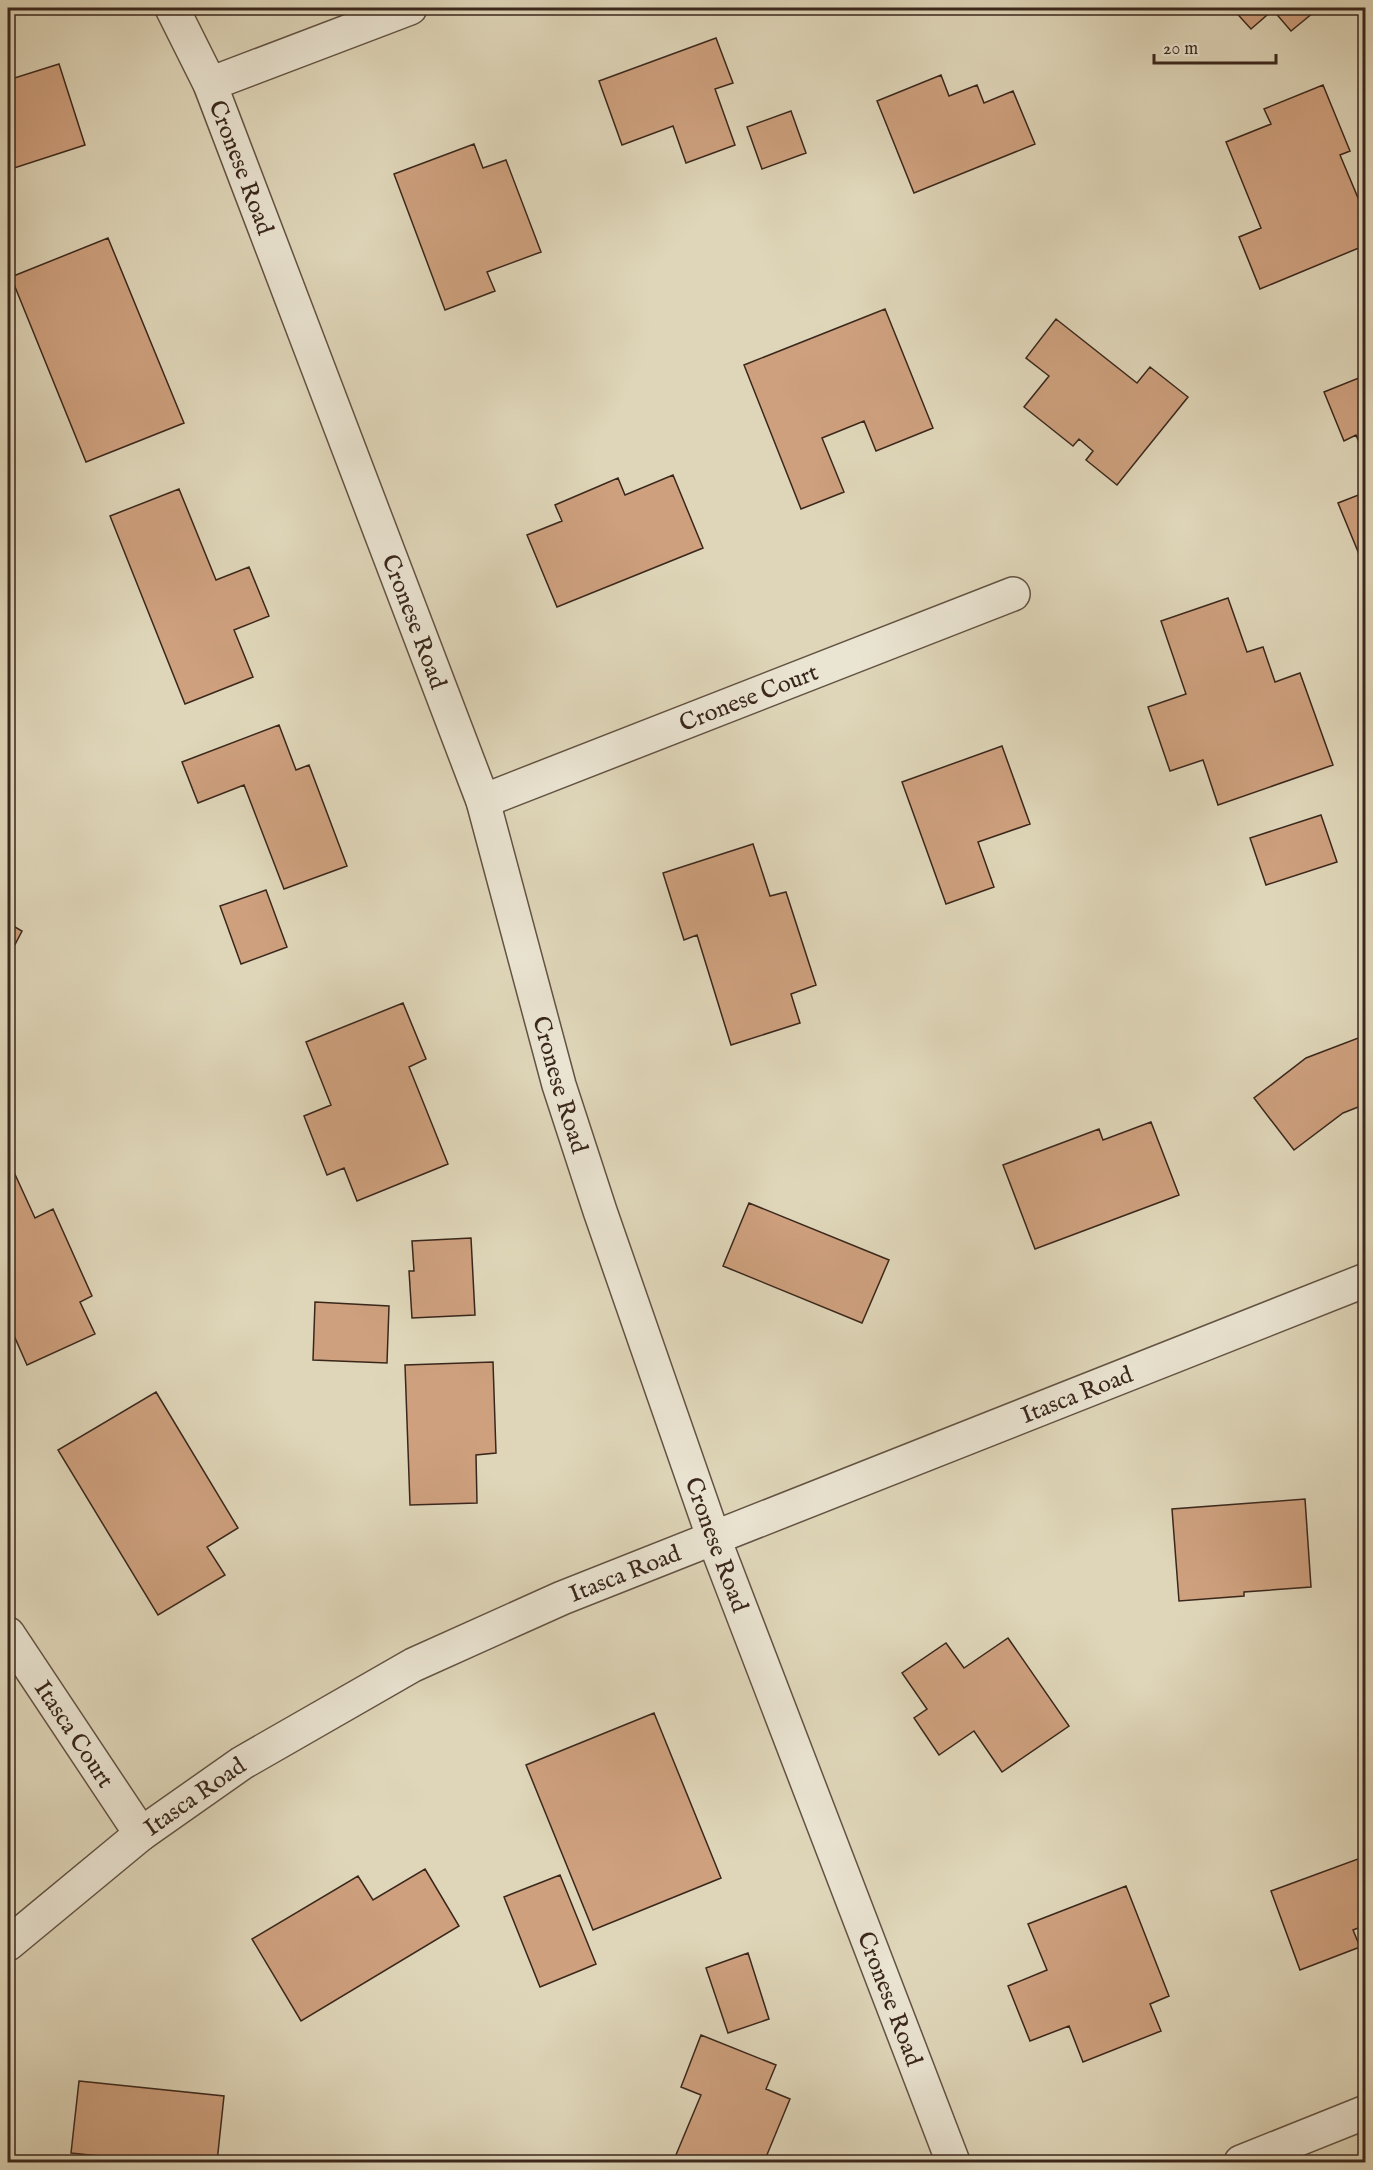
<svg xmlns="http://www.w3.org/2000/svg" width="1373" height="2170" viewBox="0 0 1373 2170" font-family="'IM FELL English',serif">
	<style>
		.building { fill: #cea07e; stroke: #3a271c; stroke-width: 1.5 }
		.lines { fill: none; stroke-linecap: round; stroke-linejoin: round }
		.minor-casing { stroke: #635343; stroke-width: 36 }
		.minor { stroke: #eae4d2; stroke-width: 33 }
		.labels { text-anchor: middle; stroke-width: 4.5; stroke-linejoin: round; paint-order: stroke }
		.street-label { font-size: 24px; fill: #3a271c; stroke: #eae4d2 }
	</style>
	<rect width="100%" height="100%" fill="#dfd6b9"/>
	<filter id="stains"><feTurbulence type="fractalNoise" baseFrequency=".00333" numOctaves="4"/><feColorMatrix values="0 0 0 0 .2 0 0 0 0 .09 0 0 0 0 .02 0 0 0 .5 -.17"/></filter>
	<radialGradient id="worn" r=".72"><stop offset=".6" stop-color="#630" stop-opacity="0"/><stop offset="1" stop-color="#630" stop-opacity=".3"/></radialGradient>
	<!-- building -->
	<path class="building" d="M1232,8H1319L1291,31L1273,10L1251,29Z
		M716,38L733,83L715,89L735,145L686,163L673,126L622,145L599,81Z
		M59,64L85,145L8,170V80Z
		M941,75L949,96L977,85L984,103L1013,91L1035,144L914,193L877,101Z
		M1323,85L1350,151L1340,155L1366,217V245L1260,289L1239,237L1261,228L1226,142L1271,124L1264,109Z
		M791,111L806,153L762,169L747,127Z
		M474,144L483,168L506,160L541,252L487,272L495,291L445,310L394,174Z
		M108,238L184,423L86,462L11,277Z
		M885,309L933,428L876,451L864,421L822,438L844,492L801,509L744,365Z
		M1056,319L1137,383L1150,367L1188,397L1117,485L1086,460L1093,451L1079,439L1073,446L1024,407L1049,376L1026,358Z
		M1366,375V459L1356,435L1344,441L1324,392Z
		M673,475L703,548L557,607L527,535L562,521L555,505L618,478L625,495Z
		M179,489L216,580L249,567L269,616L234,630L253,677L185,704L110,516Z
		M1366,492V558L1361,559L1338,503Z
		M1228,598L1247,652L1263,647L1275,682L1300,673L1333,765L1218,805L1203,760L1170,771L1148,707L1186,694L1161,621Z
		M279,725L296,770L309,765L347,866L284,889L244,785L198,803L182,762Z
		M1002,746L1030,824L978,842L994,887L946,904L902,782Z
		M1321,815L1337,862L1266,885L1250,838Z
		M753,844L770,896L786,892L816,985L791,994L800,1023L731,1045L697,935L684,940L663,873Z
		M266,890L287,947L241,964L220,906Z
		M8,923L22,931L8,958Z
		M403,1003L426,1059L409,1067L448,1164L357,1201L344,1168L327,1175L304,1116L331,1105L306,1042Z
		M1366,1035V1104L1343,1113L1294,1150L1254,1098L1306,1058Z
		M1151,1122L1179,1195L1035,1249L1003,1165L1099,1129L1103,1140Z
		M13,1170L35,1218L53,1209L92,1296L80,1302L95,1334L27,1365L8,1322V1173Z
		M749,1203L889,1260L862,1323L723,1266Z
		M471,1238L475,1315L412,1318L409,1271H414L412,1241Z
		M315,1302L389,1306L387,1363L313,1360Z
		M493,1362L496,1453L476,1455L477,1503L410,1505L405,1365Z
		M156,1392L238,1528L207,1547L225,1575L158,1615L58,1450Z
		M1305,1499L1311,1587L1244,1592V1596L1179,1601L1172,1509Z
		M1008,1638L1069,1726L1002,1772L974,1731L939,1755L914,1718L927,1709L902,1673L946,1643L964,1668Z
		M654,1713L721,1878L593,1930L526,1765Z
		M1366,1856V1925L1353,1930L1360,1947L1300,1970L1271,1891Z
		M425,1869L459,1926L301,2021L252,1939L358,1876L373,1900Z
		M560,1875L596,1964L540,1987L504,1897Z
		M1126,1886L1169,1996L1150,2004L1161,2031L1083,2062L1069,2026L1030,2041L1008,1986L1047,1970L1028,1924Z
		M748,1953L769,2019L728,2033L706,1968Z
		M701,2035L776,2065L766,2089L790,2099L764,2162H673L701,2095L681,2087Z
		M79,2081L224,2096L217,2162H118V2158L71,2153Z"/>
	<g class="lines">
		<!-- minor casing -->
		<g class="minor-casing">
			<g id="minor">
				<path id="s1" d="M172,8L210,84L483,801L559,1085L600,1211L714,1539L953,2162"/>
				<path d="M210,84L410,8"/>
				<path id="s2" d="M483,801L1013,594"/>
				<path id="s3" d="M8,1634L141,1834"/>
				<path id="s4" d="M8,1944L141,1834L242,1763L413,1665L562,1598L1366,1280"/>
				<path d="M1241,2162L1366,2112"/>
			</g>
		</g>
		<!-- minor -->
		<use href="#minor" class="minor"/>
	</g>
	<g class="labels">
		<!-- street labels -->
		<g class="street-label">
			<text dy="8" stroke="none"><textPath href="#s1" startOffset="174">Cronese Road</textPath></text>
			<text dy="8" stroke="none"><textPath href="#s1" startOffset="660">Cronese Road</textPath></text>
			<text dy="8" stroke="none"><textPath href="#s2" startOffset="285">Cronese Court</textPath></text>
			<text dy="8" stroke="none"><textPath href="#s1" startOffset="1146">Cronese Road</textPath></text>
			<text dy="8" stroke="none"><textPath href="#s4" startOffset="1210">Itasca Road</textPath></text>
			<text dy="8" stroke="none"><textPath href="#s1" startOffset="1632">Cronese Road</textPath></text>
			<text dy="8" stroke="none"><textPath href="#s4" startOffset="724">Itasca Road</textPath></text>
			<text dy="8" stroke="none"><textPath href="#s3" startOffset="120">Itasca Court</textPath></text>
			<text dy="8" stroke="none"><textPath href="#s4" startOffset="238">Itasca Road</textPath></text>
			<text dy="8" stroke="none"><textPath href="#s1" startOffset="2118">Cronese Road</textPath></text>
		</g>
	</g>
	<!-- margin -->
	<rect width="1373" height="2170" fill="none" stroke="#dfd6b9" stroke-width="30"/>
	<rect x="9" y="9" width="1355" height="2152" fill="none" stroke="#3a271c" stroke-width="3"/>
	<rect x="15" y="15" width="1343" height="2140" fill="none" stroke="#3a271c" stroke-width="1.5"/>
	<!-- scale -->
	<path d="M1154 54v9h122v-9" fill="none" stroke="#3a271c" stroke-width="3"/>
	<text x="1163" y="54" font-size="18" fill="#3a271c" stroke="#eae4d2" stroke-width="4.5" paint-order="stroke">20 m</text>
	<rect width="100%" height="100%" filter="url(#stains)"/>
	<rect width="100%" height="100%" fill="url(#worn)"/>
</svg>
